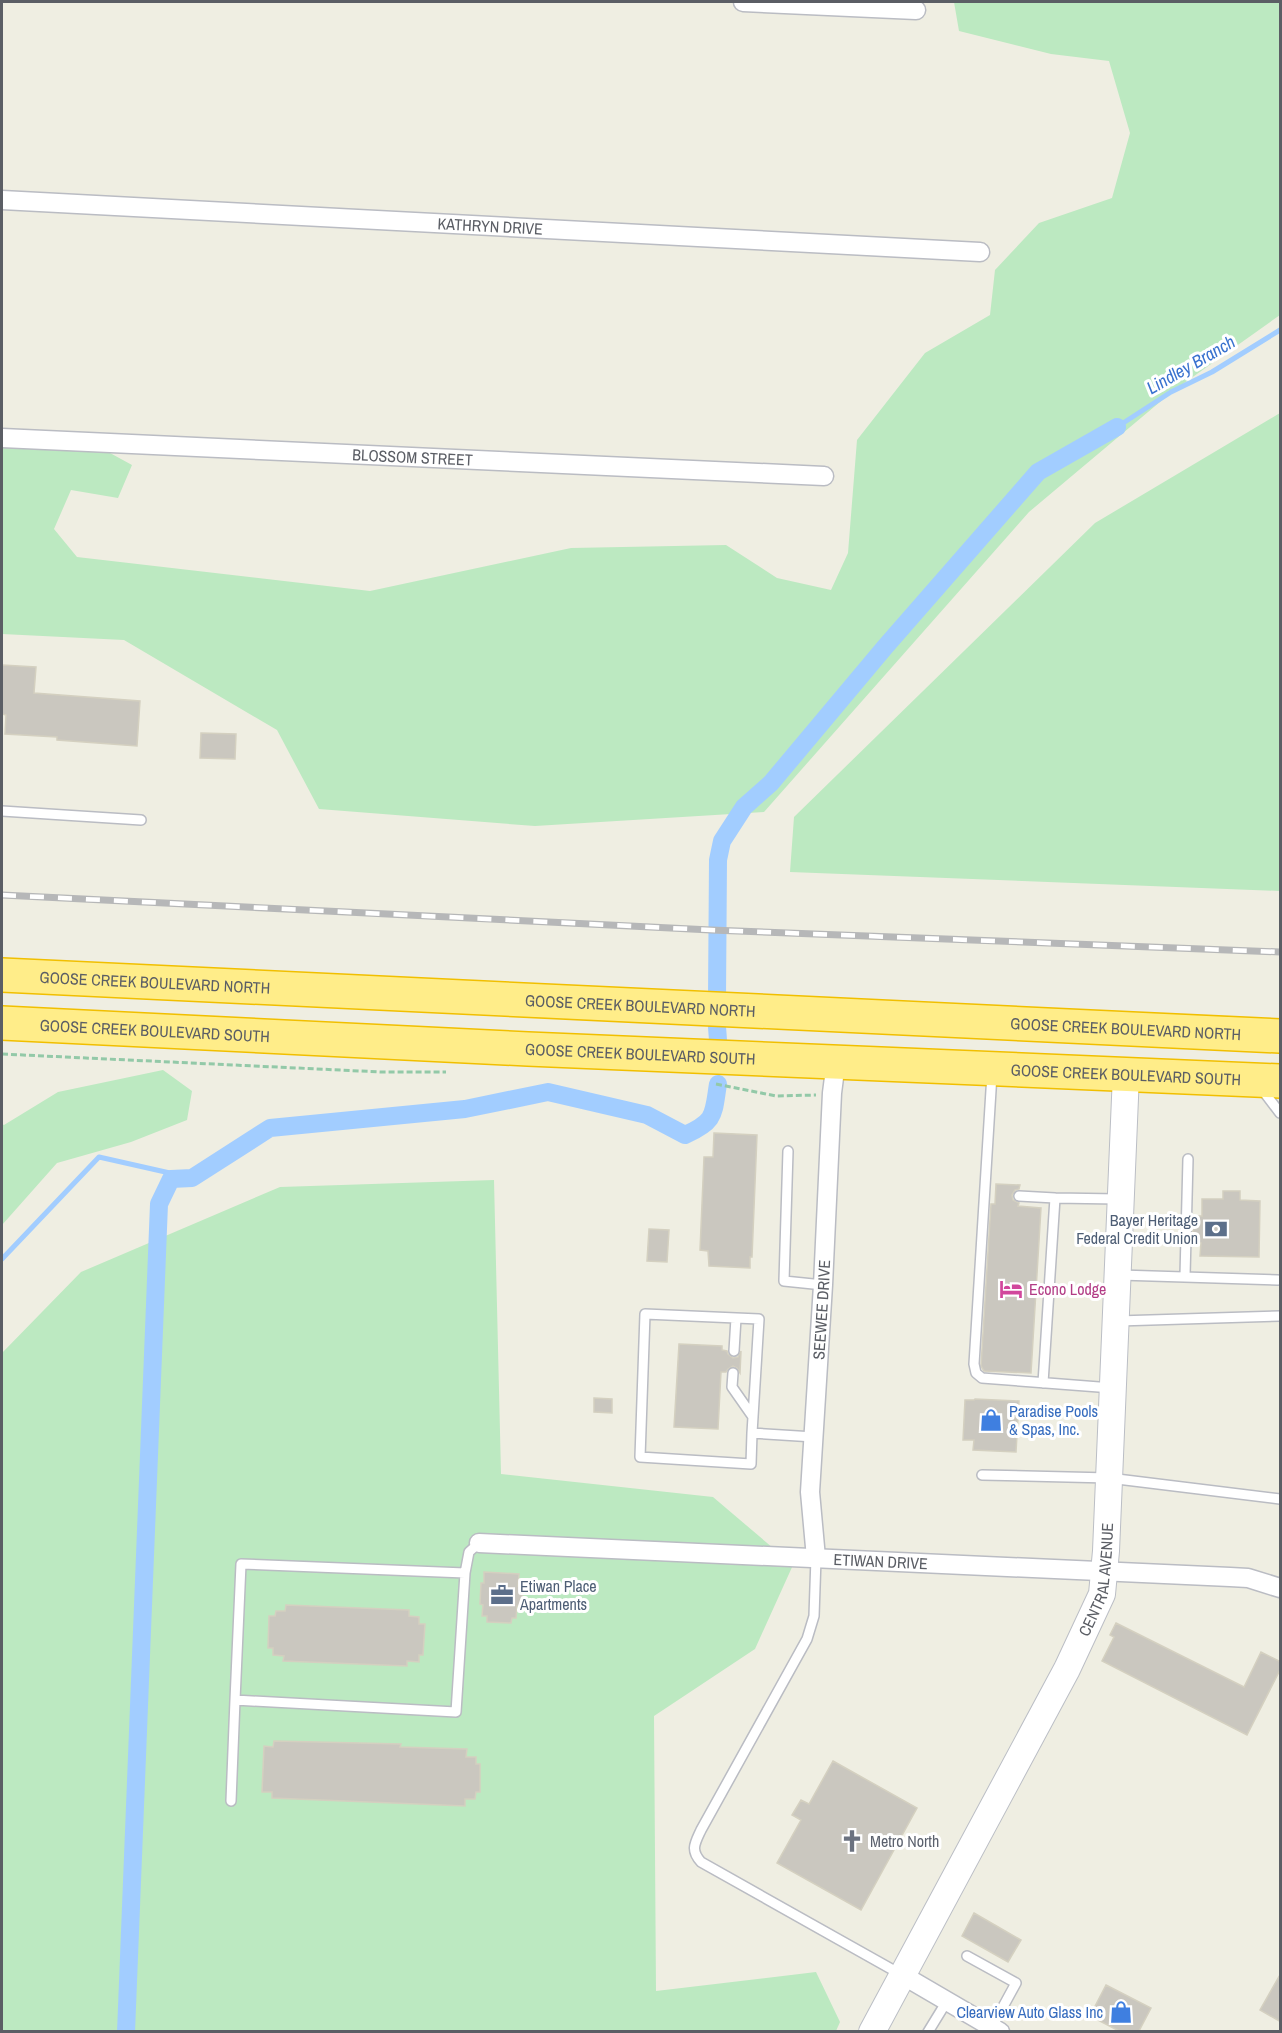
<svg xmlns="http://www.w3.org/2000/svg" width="1282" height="2033" viewBox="0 0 1282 2033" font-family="'Archivo Narrow',sans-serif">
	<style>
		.green { fill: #bce9c1 }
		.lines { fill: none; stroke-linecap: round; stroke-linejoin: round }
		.stream { stroke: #a2cdff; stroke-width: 5 }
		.canal { stroke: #a2cdff; stroke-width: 18 }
		.building { fill: #cac7bf; stroke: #d4d0c0; stroke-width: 1.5 }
		.lane-casing { stroke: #babcc3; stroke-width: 12 }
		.street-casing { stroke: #babcc3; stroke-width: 21 }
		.secondary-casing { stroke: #bbbec5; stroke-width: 28 }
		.highway-casing { stroke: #f1bf00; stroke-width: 36 }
		.path { stroke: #93c9a8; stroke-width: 3; stroke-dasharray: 6 3; stroke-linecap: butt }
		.lane { stroke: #fff; stroke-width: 9 }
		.street { stroke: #fff; stroke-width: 18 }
		.secondary { stroke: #fff; stroke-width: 26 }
		.highway { stroke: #ffed89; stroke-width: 33 }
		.rail-casing { stroke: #b6b7b8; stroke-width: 7 }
		.rail { stroke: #fff; stroke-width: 4.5; stroke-dasharray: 14; stroke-linecap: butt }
		.labels { text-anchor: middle; stroke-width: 6; stroke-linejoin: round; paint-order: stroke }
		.street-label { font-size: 16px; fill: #5b5e65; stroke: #fff }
		.service-label { font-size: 16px; fill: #4e5e75; stroke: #fff; text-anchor: end }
		.hotel-label { font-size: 16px; fill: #b23c85; stroke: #fff; text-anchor: start }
		.shop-label { font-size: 16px; fill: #366cbe; stroke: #fff; text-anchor: start }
		.worship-label { font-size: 16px; fill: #5b616d; stroke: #fff; text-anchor: start }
		.water-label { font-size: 18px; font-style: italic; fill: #3972cf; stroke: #fff }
	</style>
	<rect width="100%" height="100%" fill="#efeee2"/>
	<!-- green -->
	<path class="green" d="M954,2H1280V315L1173,391L1029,512L764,812L535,826L319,809L277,730L124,640L2,634V443L99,447L132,465L118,498L71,490L54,529L77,557L370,591L571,548L726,545L777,578L831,590L848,553L857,440L925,353L990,315L995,270L1039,223L1112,198L1130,133L1109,61L1051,54L959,31Z
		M1280,413V891L790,872L794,817L1095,523Z
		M163,1070L192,1091L187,1120L131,1142L57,1163L2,1225V1124L4,1125L58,1092Z
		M494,1180L501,1474L713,1497L793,1565L755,1649L654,1716L656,1991L816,1972L840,2022L836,2031H2V1353L81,1272L280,1187Z"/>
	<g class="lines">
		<!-- stream -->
		<path class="stream" d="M1117,427L1171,392L1212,372L1280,330
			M2,1259L99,1157L192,1178"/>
		<!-- canal -->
		<path class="canal" d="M717,997L718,860L722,841L744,807L771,783L885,647L1038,472L1117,427
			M717,1027L718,1040
			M126,2032L159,1204L171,1179L192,1178L270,1128L465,1109L548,1092L647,1115L685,1135C716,1121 713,1115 718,1084"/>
	</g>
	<!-- building -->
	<path class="building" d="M2,665L36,667L34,693L140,701L137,746L57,740V737L5,734L6,715L2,714Z
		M201,733L236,734L235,759L200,758Z
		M714,1133L757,1135L752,1257H750V1268L709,1266L708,1251L700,1250L704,1157H713Z
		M996,1184L1020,1185L1019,1189L1015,1190L1012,1195L1013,1200L1019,1203L1018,1206L1041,1208L1031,1373L984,1371L981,1366L991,1204H995Z
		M1223,1191H1240V1200L1260,1201L1259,1257L1200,1256L1201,1243L1193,1242V1216H1202V1199H1223Z
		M649,1229L669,1230L667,1262L647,1261Z
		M679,1344L722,1346V1350L727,1351L728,1354L733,1358L738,1357L741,1351L740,1373L737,1368L733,1366L728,1369L726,1372H721L718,1429L674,1427Z
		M594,1398L612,1399V1413L594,1412Z
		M975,1399L1019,1401L1016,1452L973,1450L974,1440H963L965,1400H974Z
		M484,1572L519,1574L518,1586H523L522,1606H517L516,1618H512L511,1623L487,1622V1616H482L483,1605L480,1604L481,1583H484Z
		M286,1605L409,1610V1616L419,1617V1624H425L423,1655H419V1662L407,1661V1666L283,1661L284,1656L273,1655V1648H268L269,1616H275L276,1611H285Z
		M1116,1623L1244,1687L1261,1652L1281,1662V1668L1247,1735L1102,1661L1114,1637L1110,1635Z
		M274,1741L401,1744L400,1747L467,1749L466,1757H476V1764H480V1792H476L475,1799H465V1806L272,1798V1792H262L264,1746L273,1747Z
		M833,1761L917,1808L861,1910L777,1863L801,1820L792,1815L801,1800L809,1804Z
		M974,1913L1021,1940L1008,1962L962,1936Z
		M1281,1973V2022L1260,2010Z
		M1106,1985L1151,2008L1139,2031H1119L1090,2016Z"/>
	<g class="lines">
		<!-- lane casing -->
		<g class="lane-casing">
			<path id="lane" d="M2,811L141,820
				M992,1074L974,1364L976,1373L982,1378L1112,1388
				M1261,1088L1280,1113
				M788,1151L784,1281L823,1285
				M1019,1196L1055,1198
				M1120,1275L1278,1280
				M1185,1276L1188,1159
				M1118,1321L1280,1316
				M734,1351L736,1318
				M733,1373L732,1387L753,1417
				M1043,1383L1055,1198L1118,1199
				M752,1433L751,1464L640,1457L645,1314L759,1319L752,1433L814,1437
				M982,1475L1109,1478L1280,1499
				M816,1558L814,1616L807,1639L701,1830C695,1843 690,1850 701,1862L902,1975
				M465,1573L241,1564L235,1700L456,1712L465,1573L469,1552L479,1543
				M231,1801L235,1700
				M967,1956L1016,1983L992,2027
				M928,2032L947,2001"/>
		</g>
		<!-- street casing -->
		<g class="street-casing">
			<g id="street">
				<path d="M743,2L916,10"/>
				<path id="s1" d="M2,200L980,252"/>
				<path id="s2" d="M2,438L824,476"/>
				<path id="s3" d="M479,1543L1230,1577L1248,1578L1280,1588"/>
				<path id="s4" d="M816,1558L810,1492L823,1285L832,1093L836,1062"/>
				<path d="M904,1976L1000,2032"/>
			</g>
		</g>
		<!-- secondary casing -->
		<g class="secondary-casing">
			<g id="secondary">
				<path id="s5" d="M872,2032L1067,1669L1102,1594L1106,1551L1126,1074"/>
			</g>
		</g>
		<!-- highway casing -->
		<g class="highway-casing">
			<g id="highway">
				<path id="s6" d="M2,975L1280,1036"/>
				<path id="s7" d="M2,1023L528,1049L1280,1081"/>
			</g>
		</g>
		<!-- path -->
		<path class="path" d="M2,1054L381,1072H446
			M716,1084L776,1096L816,1095"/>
		<!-- lane -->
		<use href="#lane" class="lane"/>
		<!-- street -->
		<use href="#street" class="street"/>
		<!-- secondary -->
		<use href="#secondary" class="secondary"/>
		<!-- highway -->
		<use href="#highway" class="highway"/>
		<!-- rail casing -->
		<g class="rail-casing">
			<path id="rail" d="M2,895L711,930L1280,952"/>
		</g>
		<!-- rail -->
		<use href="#rail" class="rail"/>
	</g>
	<!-- icons -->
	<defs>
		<g id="bank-bare" transform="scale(1.8)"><path d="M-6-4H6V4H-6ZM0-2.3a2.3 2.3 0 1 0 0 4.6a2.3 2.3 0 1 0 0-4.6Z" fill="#5c6f8a" stroke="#fff" stroke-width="2.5" paint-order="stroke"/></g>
		<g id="hotel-bare" transform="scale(1.8)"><path d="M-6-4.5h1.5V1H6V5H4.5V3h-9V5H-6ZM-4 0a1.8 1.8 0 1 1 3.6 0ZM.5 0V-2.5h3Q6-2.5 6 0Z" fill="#d1479c" stroke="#fff" stroke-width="2.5" paint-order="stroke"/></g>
		<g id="shop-bare" transform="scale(1.8)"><path d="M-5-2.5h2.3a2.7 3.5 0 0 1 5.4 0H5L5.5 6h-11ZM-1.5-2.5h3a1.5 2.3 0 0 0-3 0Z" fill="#3f7fe0" stroke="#fff" stroke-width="2.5" paint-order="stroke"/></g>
		<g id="office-bare" transform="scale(1.8)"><path d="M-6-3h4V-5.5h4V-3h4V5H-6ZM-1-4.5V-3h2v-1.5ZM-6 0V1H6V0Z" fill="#5c6f8a" stroke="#fff" stroke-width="2.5" paint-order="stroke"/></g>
		<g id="church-bare" transform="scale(1.8)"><path d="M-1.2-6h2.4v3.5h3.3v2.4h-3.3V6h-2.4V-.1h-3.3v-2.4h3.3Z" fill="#6b7280" stroke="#fff" stroke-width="2.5" paint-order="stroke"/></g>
	</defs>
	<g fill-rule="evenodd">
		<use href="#bank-bare" x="1216" y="1229"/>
		<use href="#hotel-bare" x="1011" y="1289"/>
		<use href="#shop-bare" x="991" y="1420"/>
		<use href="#office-bare" x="502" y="1595"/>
		<use href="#church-bare" x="852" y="1841"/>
		<use href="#shop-bare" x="1121" y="2012"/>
	</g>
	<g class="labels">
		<!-- street labels -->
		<g class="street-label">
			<text dy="6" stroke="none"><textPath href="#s1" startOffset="489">KATHRYN DRIVE</textPath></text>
			<text dy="6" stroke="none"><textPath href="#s2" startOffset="411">BLOSSOM STREET</textPath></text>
			<text dy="6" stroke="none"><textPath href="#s6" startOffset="153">GOOSE CREEK BOULEVARD NORTH</textPath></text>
			<text dy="6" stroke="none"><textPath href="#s6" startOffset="639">GOOSE CREEK BOULEVARD NORTH</textPath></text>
			<text dy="6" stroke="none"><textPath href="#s6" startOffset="1125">GOOSE CREEK BOULEVARD NORTH</textPath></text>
			<text dy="6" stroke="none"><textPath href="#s7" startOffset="153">GOOSE CREEK BOULEVARD SOUTH</textPath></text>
			<text dy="6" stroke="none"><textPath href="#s7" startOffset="639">GOOSE CREEK BOULEVARD SOUTH</textPath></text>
			<text dy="6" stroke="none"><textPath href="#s7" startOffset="1125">GOOSE CREEK BOULEVARD SOUTH</textPath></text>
			<text dy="6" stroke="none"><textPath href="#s4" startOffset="249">SEEWEE DRIVE</textPath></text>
			<text dy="6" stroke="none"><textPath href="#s3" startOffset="402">ETIWAN DRIVE</textPath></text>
			<text dy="6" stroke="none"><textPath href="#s5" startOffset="508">CENTRAL AVENUE</textPath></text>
		</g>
		<!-- service labels -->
		<g class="service-label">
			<text x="1198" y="1226">Bayer Heritage<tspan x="1198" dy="18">Federal Credit Union</tspan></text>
			<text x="520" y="1592" text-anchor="start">Etiwan Place<tspan x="520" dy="18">Apartments</tspan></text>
		</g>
		<!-- hotel labels -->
		<g class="hotel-label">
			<text x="1029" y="1295">Econo Lodge</text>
		</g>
		<!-- shop labels -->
		<g class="shop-label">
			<text x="1009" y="1417">Paradise Pools<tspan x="1009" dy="18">&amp; Spas, Inc.</tspan></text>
			<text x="1103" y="2018" text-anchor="end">Clearview Auto Glass Inc</text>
		</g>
		<!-- worship labels -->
		<g class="worship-label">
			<text x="870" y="1847">Metro North</text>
		</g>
		<!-- water labels -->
		<g class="water-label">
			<text transform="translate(1191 365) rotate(-30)" y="6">Lindley Branch</text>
		</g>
	</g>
	<!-- border -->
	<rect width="1282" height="2033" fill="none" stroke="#5b5e65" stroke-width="6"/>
</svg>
